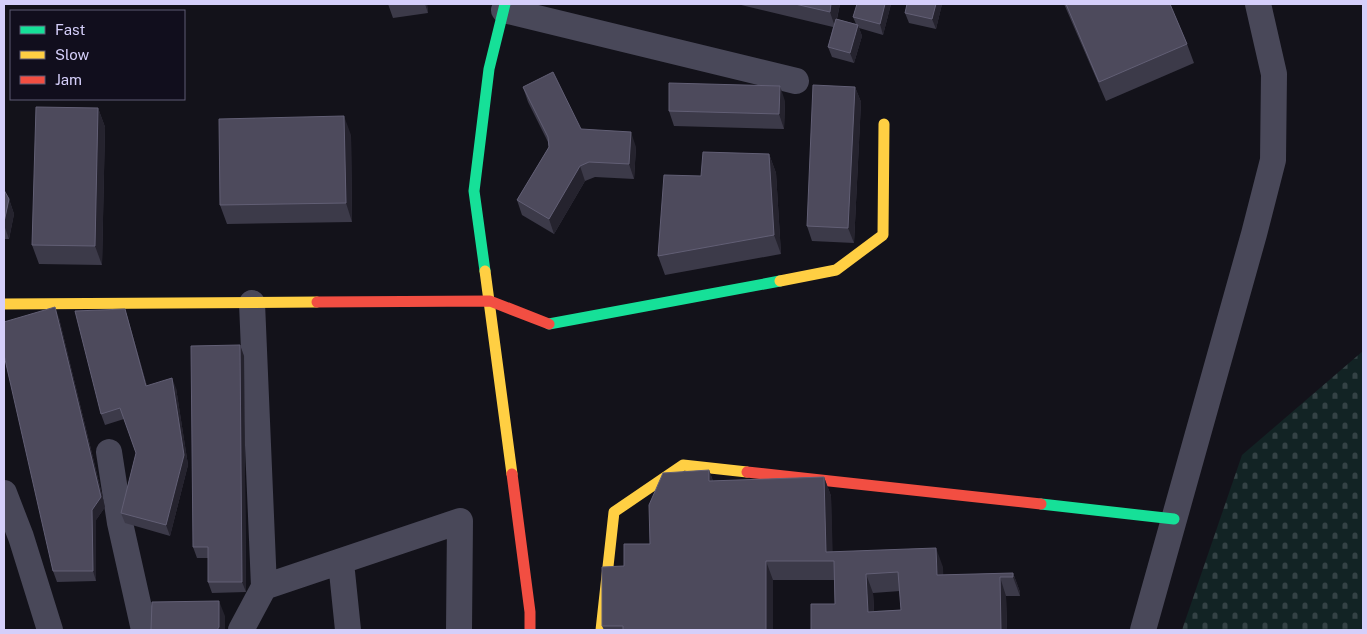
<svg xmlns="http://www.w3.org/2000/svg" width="1367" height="634" viewBox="0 0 1367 634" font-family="'Public Sans',sans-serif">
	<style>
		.cemetery { fill: url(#cemetery-stones) }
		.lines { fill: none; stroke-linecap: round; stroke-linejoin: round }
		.street { stroke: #494859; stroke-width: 26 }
		.fast { stroke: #16e098; stroke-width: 11 }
		.slow { stroke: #ffcf43; stroke-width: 11 }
		.jam { stroke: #f24e42; stroke-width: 11 }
		.wall { fill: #3c3a49; fill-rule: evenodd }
		.shaded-wall { fill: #25232e }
		.building { fill: #4d4a5c; stroke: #625f75; fill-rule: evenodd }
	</style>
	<defs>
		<pattern id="cemetery-stones" width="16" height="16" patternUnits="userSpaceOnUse" patternTransform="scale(1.25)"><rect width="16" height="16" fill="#122324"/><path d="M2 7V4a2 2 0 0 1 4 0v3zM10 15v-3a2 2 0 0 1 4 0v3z" fill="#344245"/></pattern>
	</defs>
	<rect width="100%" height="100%" fill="#13121a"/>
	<!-- cemetery -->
	<path class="cemetery" d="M1363,351V630H1182L1242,455Z"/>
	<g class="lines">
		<!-- street -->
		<path class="street" d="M504,10L796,81
			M109,452L120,523L144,630
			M4,493L21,537L50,630
			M341,562L348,630
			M264,587L460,521L459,630
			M241,630L264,587L252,303
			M1143,630L1254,234L1273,160L1274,74L1258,4"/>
		<!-- fast -->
		<path class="fast" d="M485,271L474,191L489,69L505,4
			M549,324L780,281
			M1041,504L1174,519"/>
		<!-- slow -->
		<path class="slow" d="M485,271L512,474
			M780,281L836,270L883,235L884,124
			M4,304L317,302
			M601,630L614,512L683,465L747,472"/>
		<!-- jam -->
		<path class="jam" d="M317,302L490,301L549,324
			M747,472L1041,504
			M512,474L530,612V630"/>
	</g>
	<!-- wall -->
	<path class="wall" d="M388,4H427L428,13L393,18Z
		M737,4H840L837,19L856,24L853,17L857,4H891L883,35L859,28L862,36L854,63L832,57L828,47L833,27Z
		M907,4H942L936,29L909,23L905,13Z
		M1064,4H1170L1187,44L1194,63L1106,101Z
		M523,87L581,129L636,147L634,179L595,177L585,181L554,234L522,215L517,200L549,147L548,142L528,102Z
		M855,87L861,102L854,243L812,241L807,226Z
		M785,101L784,129L674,126L669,111Z
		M98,108L105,127L102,265L39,264L32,245Z
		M351,135L352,222L227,224L220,205Z
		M769,154L776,173L781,254L665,275L658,256L701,176Z
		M4,190L9,199L14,214L9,239H4Z
		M125,309L128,319L147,386L176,388L188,465L170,536L125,523L121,513L136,453L124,419L105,425L101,414Z
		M59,318L105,507L96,520V581L57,582L53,571Z
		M240,345L244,356L246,592L212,593L208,582V558H197L193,547Z
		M709,470L713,481L824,477L831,496L832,552L943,567V575L1013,573L1020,592V596H1006L1007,630H811L835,604L834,580H773V630H604L602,626L624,566L650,544ZM900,591L901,610L874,611L873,593Z"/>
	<!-- shaded-wall -->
	<path class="shaded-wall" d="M425,4H427L428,13Z
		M831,4H840L835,27L830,12Z
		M885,4H891L883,35L880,24Z
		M936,4H942L936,29L932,19Z
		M858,25L862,36L854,63L850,53Z
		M780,86L785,101L784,129L779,114Z
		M855,87L861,102L854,243L848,228Z
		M98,108L105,127L102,265L95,246Z
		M344,116L351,135L352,222L346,203Z
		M631,132L636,147L634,179L629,164Z
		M769,154L776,173L781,254L774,235Z
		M580,166L585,181L554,234L549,219Z
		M9,199L14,214L9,239L4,225Z
		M55,307L59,318L105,507L96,520V581L93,571L92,510Z
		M125,309L128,319L150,397L146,386Z
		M240,345L244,356L246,592L242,582Z
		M172,378L176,388L188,465L170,536L166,525Z
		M709,470L716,489L709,481Z
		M824,477L831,496L833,561L826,552Z
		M936,548L943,567L944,594L937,575Z
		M766,561L773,580V630H766Z
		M1013,573L1020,592V596L1013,577Z
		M866,574L873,593L875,630L868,612Z
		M1000,577L1006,596L1007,630H1001Z
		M219,601L225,616V630H217Z"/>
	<!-- building -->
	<path class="building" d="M795,4H831L830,12Z
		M857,4H885L880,24L853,17Z
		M907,4H936L932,19L905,13Z
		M1066,4H1170L1187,44L1099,82Z
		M836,19L858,25L850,53L828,47Z
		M553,72L581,129L631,132L629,164L589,162L580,166L549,219L517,200L549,147L548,137L523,87Z
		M669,83L780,86L779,114L669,111Z
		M813,85L855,87L848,228L807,226Z
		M36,107L98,108L95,246L32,245Z
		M344,116L346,203L220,205L219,119Z
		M703,152L769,154L774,235L658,256L664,175L701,176Z
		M4,190L9,199L4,222Z
		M55,307L101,497L92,510L93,571H53L4,355V322Z
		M125,309L146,386L172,378L184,455L166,525L121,513L136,453L120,408L101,414L75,311Z
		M240,345L242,582H208V547H193L191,346Z
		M709,470V481L824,477L826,552L936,548L937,575L1013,573V577H1000L1001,630H811V604H835L834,561H766V630H623V626H602V567L624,566V544H650L649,505L663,473ZM898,572L901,610L868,612L866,574Z
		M219,601V627L217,630H151L152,602Z"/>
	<!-- border -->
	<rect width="1367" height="634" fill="none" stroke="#d5cffa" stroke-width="10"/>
	<!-- legend -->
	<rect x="10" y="10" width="175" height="90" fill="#110e1d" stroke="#5f5b75"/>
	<rect x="20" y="26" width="25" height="8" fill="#16e098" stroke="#5f5b75"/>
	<text x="55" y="35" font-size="15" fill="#d5cffa">Fast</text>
	<rect x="20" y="51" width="25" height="8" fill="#ffcf43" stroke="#5f5b75"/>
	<text x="55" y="60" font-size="15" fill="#d5cffa">Slow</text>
	<rect x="20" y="76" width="25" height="8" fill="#f24e42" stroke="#5f5b75"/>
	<text x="55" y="85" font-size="15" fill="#d5cffa">Jam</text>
</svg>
